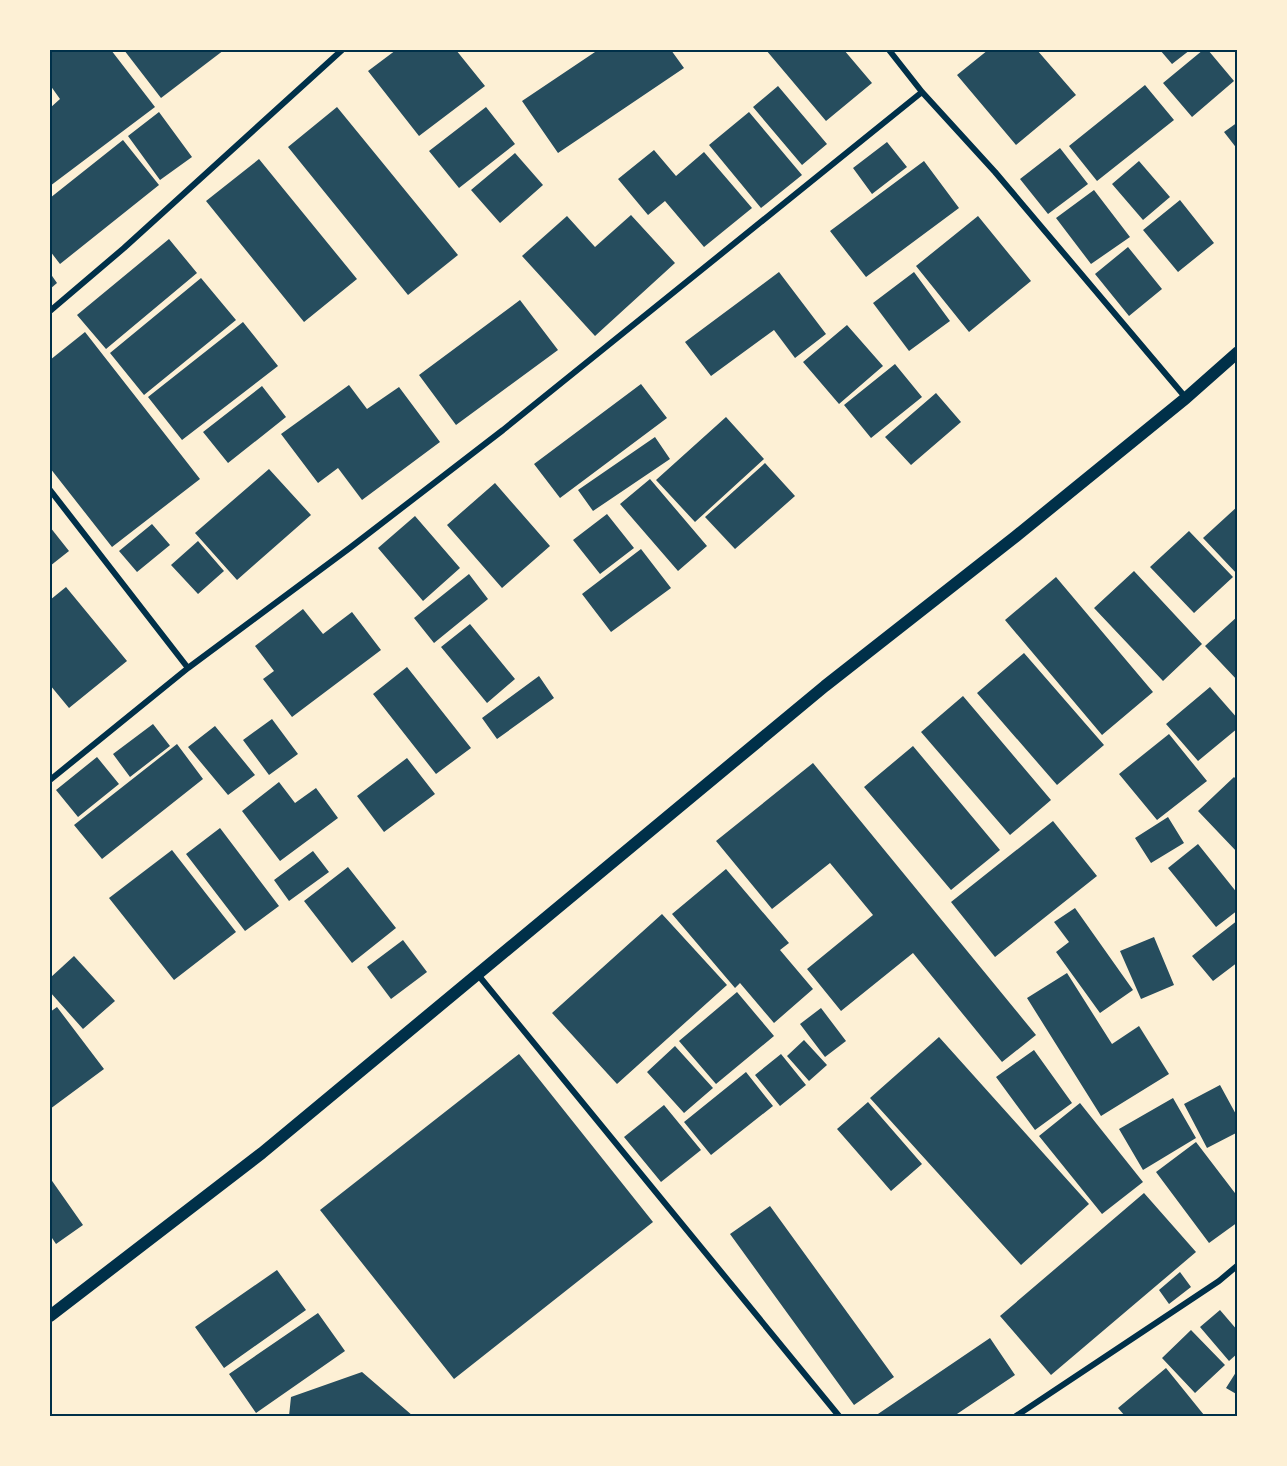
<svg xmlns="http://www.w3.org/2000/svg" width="1287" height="1466" viewBox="0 0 1287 1466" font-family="Mulish,sans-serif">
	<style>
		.building { fill: #264d5e }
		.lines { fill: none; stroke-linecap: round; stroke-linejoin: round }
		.minor { stroke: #003049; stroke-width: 6 }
		.secondary { stroke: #003049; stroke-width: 12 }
		.neatline { fill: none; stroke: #003049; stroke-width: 2 }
	</style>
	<rect width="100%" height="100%" fill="#fdf0d5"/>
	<!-- building -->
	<path class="building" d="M50,50H111L155,107L50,186V108L60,99L50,85Z
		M124,50H224L161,98Z
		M396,50H456L485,86L419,136L368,71Z
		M598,50H671L684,68L558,153L522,101Z
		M766,50H844L872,83L826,121Z
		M988,50H1037L1076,95L1016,145L957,75Z
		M1160,50H1190L1172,64Z
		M1203,50H1208L1234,81L1192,117L1163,83Z
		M1145,85L1174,120L1097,181L1069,146Z
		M778,86L827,144L802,165L753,107Z
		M337,107L458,255L408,295L288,147Z
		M486,107L515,144L459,188L429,151Z
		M159,112L192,157L160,180L128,136Z
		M749,112L802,175L761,208L709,145Z
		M1238,122V150L1224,132Z
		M123,140L159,185L60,264L50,251V198Z
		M887,142L907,167L872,194L853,168Z
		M1060,148L1088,184L1048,214L1020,179Z
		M654,150L676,176L704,152L752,208L704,247L665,201L648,215L618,179Z
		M515,153L543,185L500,223L471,190Z
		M259,159L357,279L304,322L206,201Z
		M924,161L959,208L866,277L830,231Z
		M1139,161L1170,197L1143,220L1112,184Z
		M1094,190L1130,237L1091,264L1056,218Z
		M1180,200L1214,243L1178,272L1143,230Z
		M631,215L675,263L595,336L522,256L567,216L595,247Z
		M978,216L1031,281L969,332L916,266Z
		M169,239L197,273L106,349L77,315Z
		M1128,247L1162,289L1129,316L1095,274Z
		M779,272L826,334L795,358L774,330L711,376L685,342Z
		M914,272L950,321L909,351L873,303Z
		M50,273L57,283L50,289Z
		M201,278L236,320L144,395L110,353Z
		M520,300L558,350L456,425L419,375Z
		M243,322L278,366L182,440L148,397Z
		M847,325L883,366L839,404L803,362Z
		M85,332L200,479L112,547L50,468V360Z
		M895,364L922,397L871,438L844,405Z
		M641,384L667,418L560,498L534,464Z
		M349,385L367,409L399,387L440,442L362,500L338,468L318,483L281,434Z
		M262,386L286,417L228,463L203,432Z
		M936,393L961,422L911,465L885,437Z
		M726,417L764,459L695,522L656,480Z
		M655,437L670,459L593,511L578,490Z
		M765,463L795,496L735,549L705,517Z
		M269,469L311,515L237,580L195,533Z
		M650,479L707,546L678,571L620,504Z
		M495,483L550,546L502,588L447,525Z
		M1238,506V575L1203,538Z
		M607,514L634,548L600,574L573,540Z
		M415,516L460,568L423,601L378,548Z
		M152,524L170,545L137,572L119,551Z
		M50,527L69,551L50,566Z
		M1189,531L1233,577L1194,613L1150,567Z
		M198,541L224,571L198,594L171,565Z
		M641,549L671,588L611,632L582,594Z
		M1134,571L1202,644L1163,681L1094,608Z
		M469,574L488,599L434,643L414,618Z
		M1056,577L1153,692L1102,735L1005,620Z
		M66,587L127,661L69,708L50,685V600Z
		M303,609L323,634L352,612L381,650L292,717L263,679L274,671L255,646Z
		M1238,616V681L1205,646Z
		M470,624L515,679L487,703L441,647Z
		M1024,653L1104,745L1057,785L977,693Z
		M407,667L471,748L436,774L373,694Z
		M539,676L554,698L497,739L482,718Z
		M1210,687L1238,719V728L1198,761L1166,724Z
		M963,696L1051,800L1010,835L921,732Z
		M272,719L298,754L269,775L243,740Z
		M153,724L170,746L130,777L113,754Z
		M215,726L255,775L228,795L188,747Z
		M1169,734L1207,781L1157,820L1119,774Z
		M177,744L203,779L102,859L74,825Z
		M913,746L1000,850L951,890L864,787Z
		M97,757L119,784L78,817L56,790Z
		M407,758L435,794L384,832L357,796Z
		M813,763L1036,1035L1002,1062L913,953L841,1011L807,969L873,915L830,863L772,909L716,841Z
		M1234,777L1238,781V853L1198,811Z
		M279,782L295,803L316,788L338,818L280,861L242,811Z
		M1168,817L1184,843L1151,863L1135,838Z
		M1053,821L1097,876L995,957L951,902Z
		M220,828L279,906L245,931L186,854Z
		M1198,844L1238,894V910L1216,927L1168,868Z
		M172,850L236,932L174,980L109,898Z
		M313,851L329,872L289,901L274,880Z
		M348,867L396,928L352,963L304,901Z
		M726,869L789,943L780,950L813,989L774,1023L740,983L735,988L672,914Z
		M1075,908L1133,990L1100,1013L1056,952L1069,942L1054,922Z
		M662,914L727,985L617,1084L552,1013Z
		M1238,920V962L1213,981L1192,956Z
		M1154,937L1174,985L1141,999L1120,951Z
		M403,940L427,972L391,999L367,967Z
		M74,956L115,1001L83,1029L50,992V978Z
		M1067,973L1112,1044L1139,1026L1169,1074L1101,1116L1027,998Z
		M737,992L774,1036L716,1084L679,1041Z
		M57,1007L104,1069L50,1109V1012Z
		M821,1008L846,1041L825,1057L800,1024Z
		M939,1037L1089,1204L1021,1265L870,1098Z
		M804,1040L827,1065L809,1081L787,1056Z
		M675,1046L713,1088L684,1113L647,1072Z
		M1034,1050L1072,1103L1035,1130L996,1077Z
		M519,1054L653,1222L454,1379L320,1210Z
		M781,1054L806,1085L780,1106L755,1075Z
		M746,1072L773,1106L711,1155L684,1122Z
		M1220,1085L1238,1118V1132L1207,1148L1184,1104Z
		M1173,1098L1196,1138L1143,1170L1119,1129Z
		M868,1102L922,1164L891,1191L837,1129Z
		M1080,1103L1143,1182L1102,1214L1039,1136Z
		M664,1105L701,1150L661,1182L624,1137Z
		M1196,1142L1238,1197V1222L1209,1243L1156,1172Z
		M50,1178L83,1225L56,1244L50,1235Z
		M1144,1193L1196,1252L1051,1375L1000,1316Z
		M770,1206L894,1377L854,1405L730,1234Z
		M277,1270L306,1310L224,1368L195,1327Z
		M1180,1272L1191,1287L1169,1304L1159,1290Z
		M1220,1310L1238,1331V1353L1229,1361L1200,1327Z
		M318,1313L345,1351L256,1413L229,1374Z
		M1191,1330L1225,1365L1195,1393L1162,1358Z
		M990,1338L1015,1375L954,1416H875Z
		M1166,1368L1204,1415L1125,1416L1118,1408Z
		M1238,1369V1395L1226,1388Z
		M362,1372L413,1416H289L291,1397Z"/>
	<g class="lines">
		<!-- minor -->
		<path class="minor" d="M889,50L922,92L995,172L1186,398
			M50,311L124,248L342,50
			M50,490L188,668
			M50,780L188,668L351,547L503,430L922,92
			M479,976L839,1416
			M1016,1416L1219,1281L1238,1265"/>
		<!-- secondary -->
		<path class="secondary" d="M50,1316L262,1153L825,686L1015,537L1186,398L1238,352"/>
	</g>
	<!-- border -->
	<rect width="1287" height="1466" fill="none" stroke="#fdf0d5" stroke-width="102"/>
	<rect x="51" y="51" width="1185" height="1364" class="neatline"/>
</svg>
